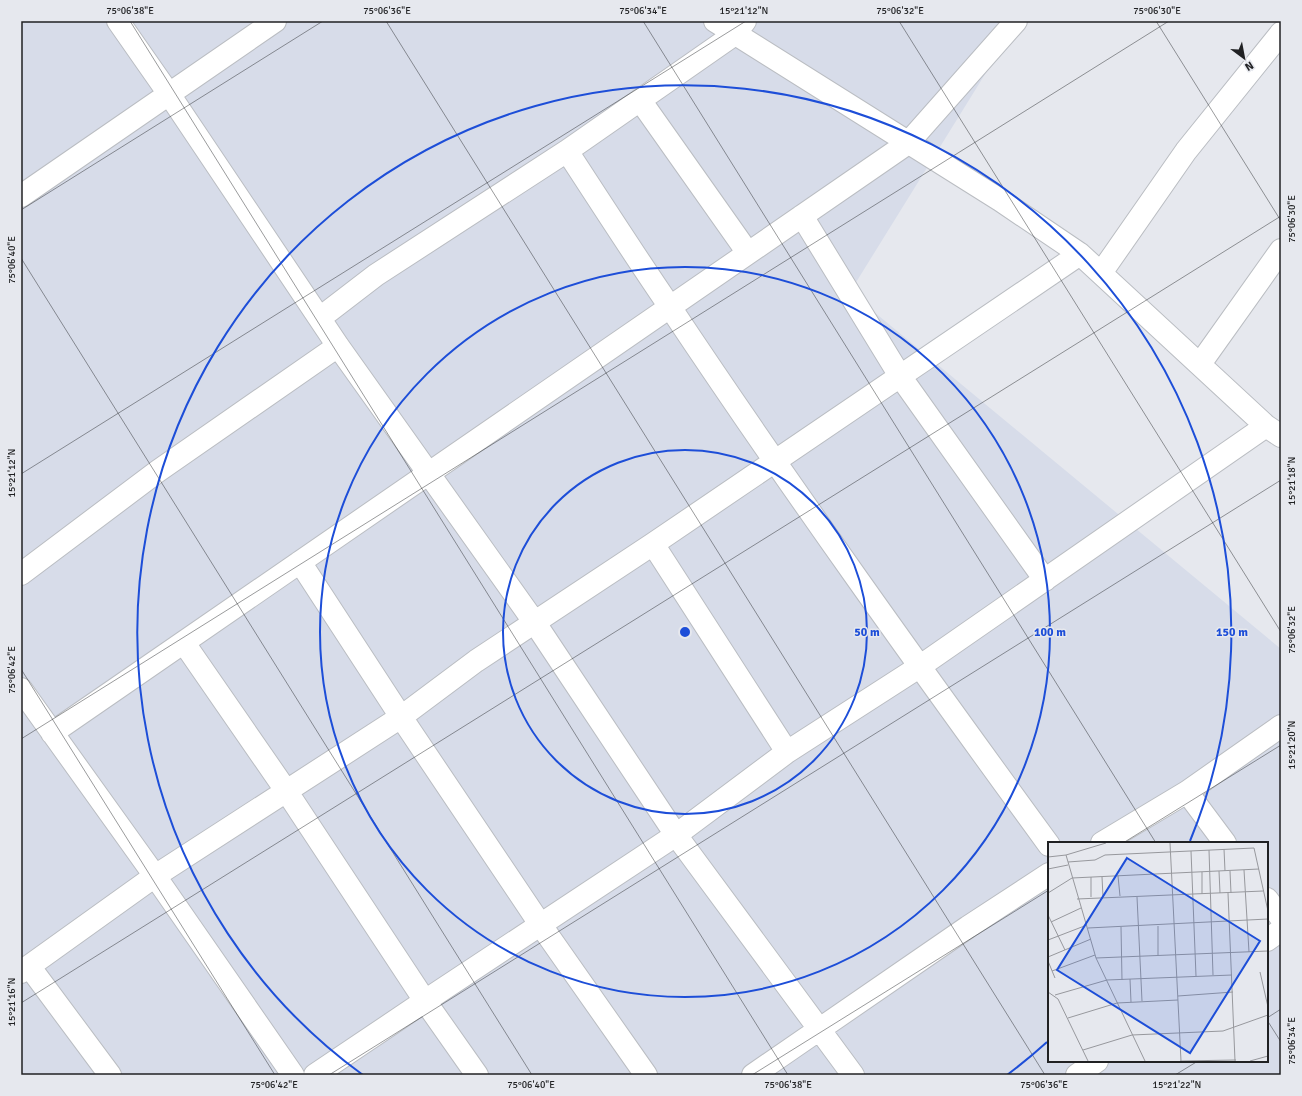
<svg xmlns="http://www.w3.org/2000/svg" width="1302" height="1096" viewBox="0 0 1302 1096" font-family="Signika,sans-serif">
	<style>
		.built { fill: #d7dce9; fill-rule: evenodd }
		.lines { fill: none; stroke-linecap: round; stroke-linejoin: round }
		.street-casing { stroke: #babdc2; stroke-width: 24 }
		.street { stroke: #fff; stroke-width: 22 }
		.ticks { fill: none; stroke: #202123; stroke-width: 1; stroke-opacity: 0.45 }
		.ring { fill: none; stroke: #1d4ed8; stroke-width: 2 }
		.inset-road { fill: none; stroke: #97989d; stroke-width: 1 }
		.view { fill: #1d4ed8; fill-opacity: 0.15; stroke: #1d4ed8; stroke-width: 2 }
		.inset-edge { fill: none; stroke: #202123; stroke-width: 2 }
		.centre { fill: #1d4ed8; stroke: #e6e8ee; stroke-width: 2 }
		.ring-label { font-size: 12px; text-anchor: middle; font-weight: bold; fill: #1d4ed8; stroke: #e6e8ee; stroke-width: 3; stroke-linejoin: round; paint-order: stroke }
		.neatline { fill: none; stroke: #202123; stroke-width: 1.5 }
		.ticks-label { font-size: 10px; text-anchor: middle; fill: #202123 }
	</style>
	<rect width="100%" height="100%" fill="#e6e8ee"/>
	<!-- built -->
	<path class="built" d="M21,21H1018L850,292L1281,649V1075H21ZM1049,843H1267V1061H1049Z"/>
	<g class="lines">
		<!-- street casing -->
		<g class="street-casing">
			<path id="street" d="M118,21L169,94L338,346L535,623L676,835L853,1075
				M715,21L1000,200L1080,254L1266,426L1281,436
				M640,100L748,253
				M567,151C601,203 635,256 670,307C792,490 920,668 1049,845
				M21,196L275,21
				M802,216L900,376L1045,580
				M1101,273L1186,151L1281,33
				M320,318L376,275L567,151L735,34L745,21
				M1200,364L1281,250
				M653,544L787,752
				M300,562L401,717L540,924L646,1075
				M21,574L158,471L338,346
				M184,643L287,792L425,1001L477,1075
				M21,689L155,876L293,1075
				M52,733L908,143L1016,21
				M1187,792L1225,843
				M1102,843L1187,792L1281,726
				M1267,899L1281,918
				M1267,940L1281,930
				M29,966L110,1075
				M21,972L155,876L401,717L476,661L653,544L1080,254
				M315,1075L425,1001L676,835L787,752L919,667L1266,426
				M753,1075L968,927L1049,874
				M1077,1075L1097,1061"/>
		</g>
		<!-- street -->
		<use href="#street" class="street"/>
	</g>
	<!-- ticks -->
	<path class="ticks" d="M130,21L788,1075M386,21L1045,1075M643,21L1156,843M899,21L1281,632M1156,21L1281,221M21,210L323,21M21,258L532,1075M21,474L746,21M21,669L275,1075M21,739L1169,21M1123,843L1281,745M21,1003L1281,216M1267,1018L1281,1009M1267,1020L1281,1042M329,1075L1281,480M752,1075L1049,890M1175,1075L1198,1061"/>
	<!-- distance rings -->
	<g class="ring">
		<circle cx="685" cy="632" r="182"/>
		<circle cx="685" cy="632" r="365"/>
		<path d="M1047 1042A547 547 0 0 1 1007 1075M363 1075A547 547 0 1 1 1190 841"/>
	</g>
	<!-- overview -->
	<g transform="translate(1048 842)">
		<rect width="220" height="220" fill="#e6e8ee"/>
		<path class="inset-road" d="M122,1L133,219M176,7L177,29M161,8L165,133M143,9L148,134M18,13L48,116L97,219M0,15L18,13L58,1M20,20L47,18L57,13L206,6L220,69M0,27L20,23M196,28L201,110M171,29L172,51M182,29L183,51M154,30V52M70,34L72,54M43,35V55M54,35L55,55M0,51L24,36L211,27M180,51L187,219M89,55L94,159M29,57L215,49M0,73L17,108M3,80L33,66M110,84V114M73,85L74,138M40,86L220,77M0,98L39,83M0,115L43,97M48,116L220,109M0,119L7,136M4,129L47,113M212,130L220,165M82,137L83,160M0,150L10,157L40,219M7,153L59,138L184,133M130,154L185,150M20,176L69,161L130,158M35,208L84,193L175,189L220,173M132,219L188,218M202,219L220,214"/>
		<path class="view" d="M79,16L212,99L142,211L9,128Z"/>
		<rect width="220" height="220" class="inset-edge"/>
	</g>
	<circle cx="685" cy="632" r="6" class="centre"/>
	<g class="ring-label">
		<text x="867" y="636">50 m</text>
		<text x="1050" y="636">100 m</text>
		<text x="1232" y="636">150 m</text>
	</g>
	<!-- border -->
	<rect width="1302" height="1096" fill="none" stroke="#e6e8ee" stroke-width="44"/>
	<!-- north arrow -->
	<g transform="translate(1244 58) rotate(148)" stroke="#e6e8ee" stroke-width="3" paint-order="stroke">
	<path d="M0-3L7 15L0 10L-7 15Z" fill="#202123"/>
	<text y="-6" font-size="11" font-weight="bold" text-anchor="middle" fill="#202123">N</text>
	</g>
	<rect x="22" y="22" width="1258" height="1052" class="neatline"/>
	<g class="ticks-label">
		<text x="130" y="14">75°06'38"E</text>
		<text x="387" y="14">75°06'36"E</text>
		<text x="643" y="14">75°06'34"E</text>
		<text x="744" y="14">15°21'12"N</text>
		<text x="900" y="14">75°06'32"E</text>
		<text x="1157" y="14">75°06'30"E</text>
		<text transform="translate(1291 219) rotate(-90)" y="4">75°06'30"E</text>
		<text transform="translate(11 260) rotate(-90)" y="4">75°06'40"E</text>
		<text transform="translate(11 473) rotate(-90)" y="4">15°21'12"N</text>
		<text transform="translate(1291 481) rotate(-90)" y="4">15°21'18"N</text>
		<text transform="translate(1291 630) rotate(-90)" y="4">75°06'32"E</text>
		<text transform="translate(11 670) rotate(-90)" y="4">75°06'42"E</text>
		<text transform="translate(1291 745) rotate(-90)" y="4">15°21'20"N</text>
		<text transform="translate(11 1002) rotate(-90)" y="4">15°21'16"N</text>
		<text transform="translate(1291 1041) rotate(-90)" y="4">75°06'34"E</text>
		<text x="274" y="1088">75°06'42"E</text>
		<text x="531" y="1088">75°06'40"E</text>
		<text x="788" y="1088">75°06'38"E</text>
		<text x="1044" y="1088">75°06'36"E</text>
		<text x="1177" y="1088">15°21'22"N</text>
	</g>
</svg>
